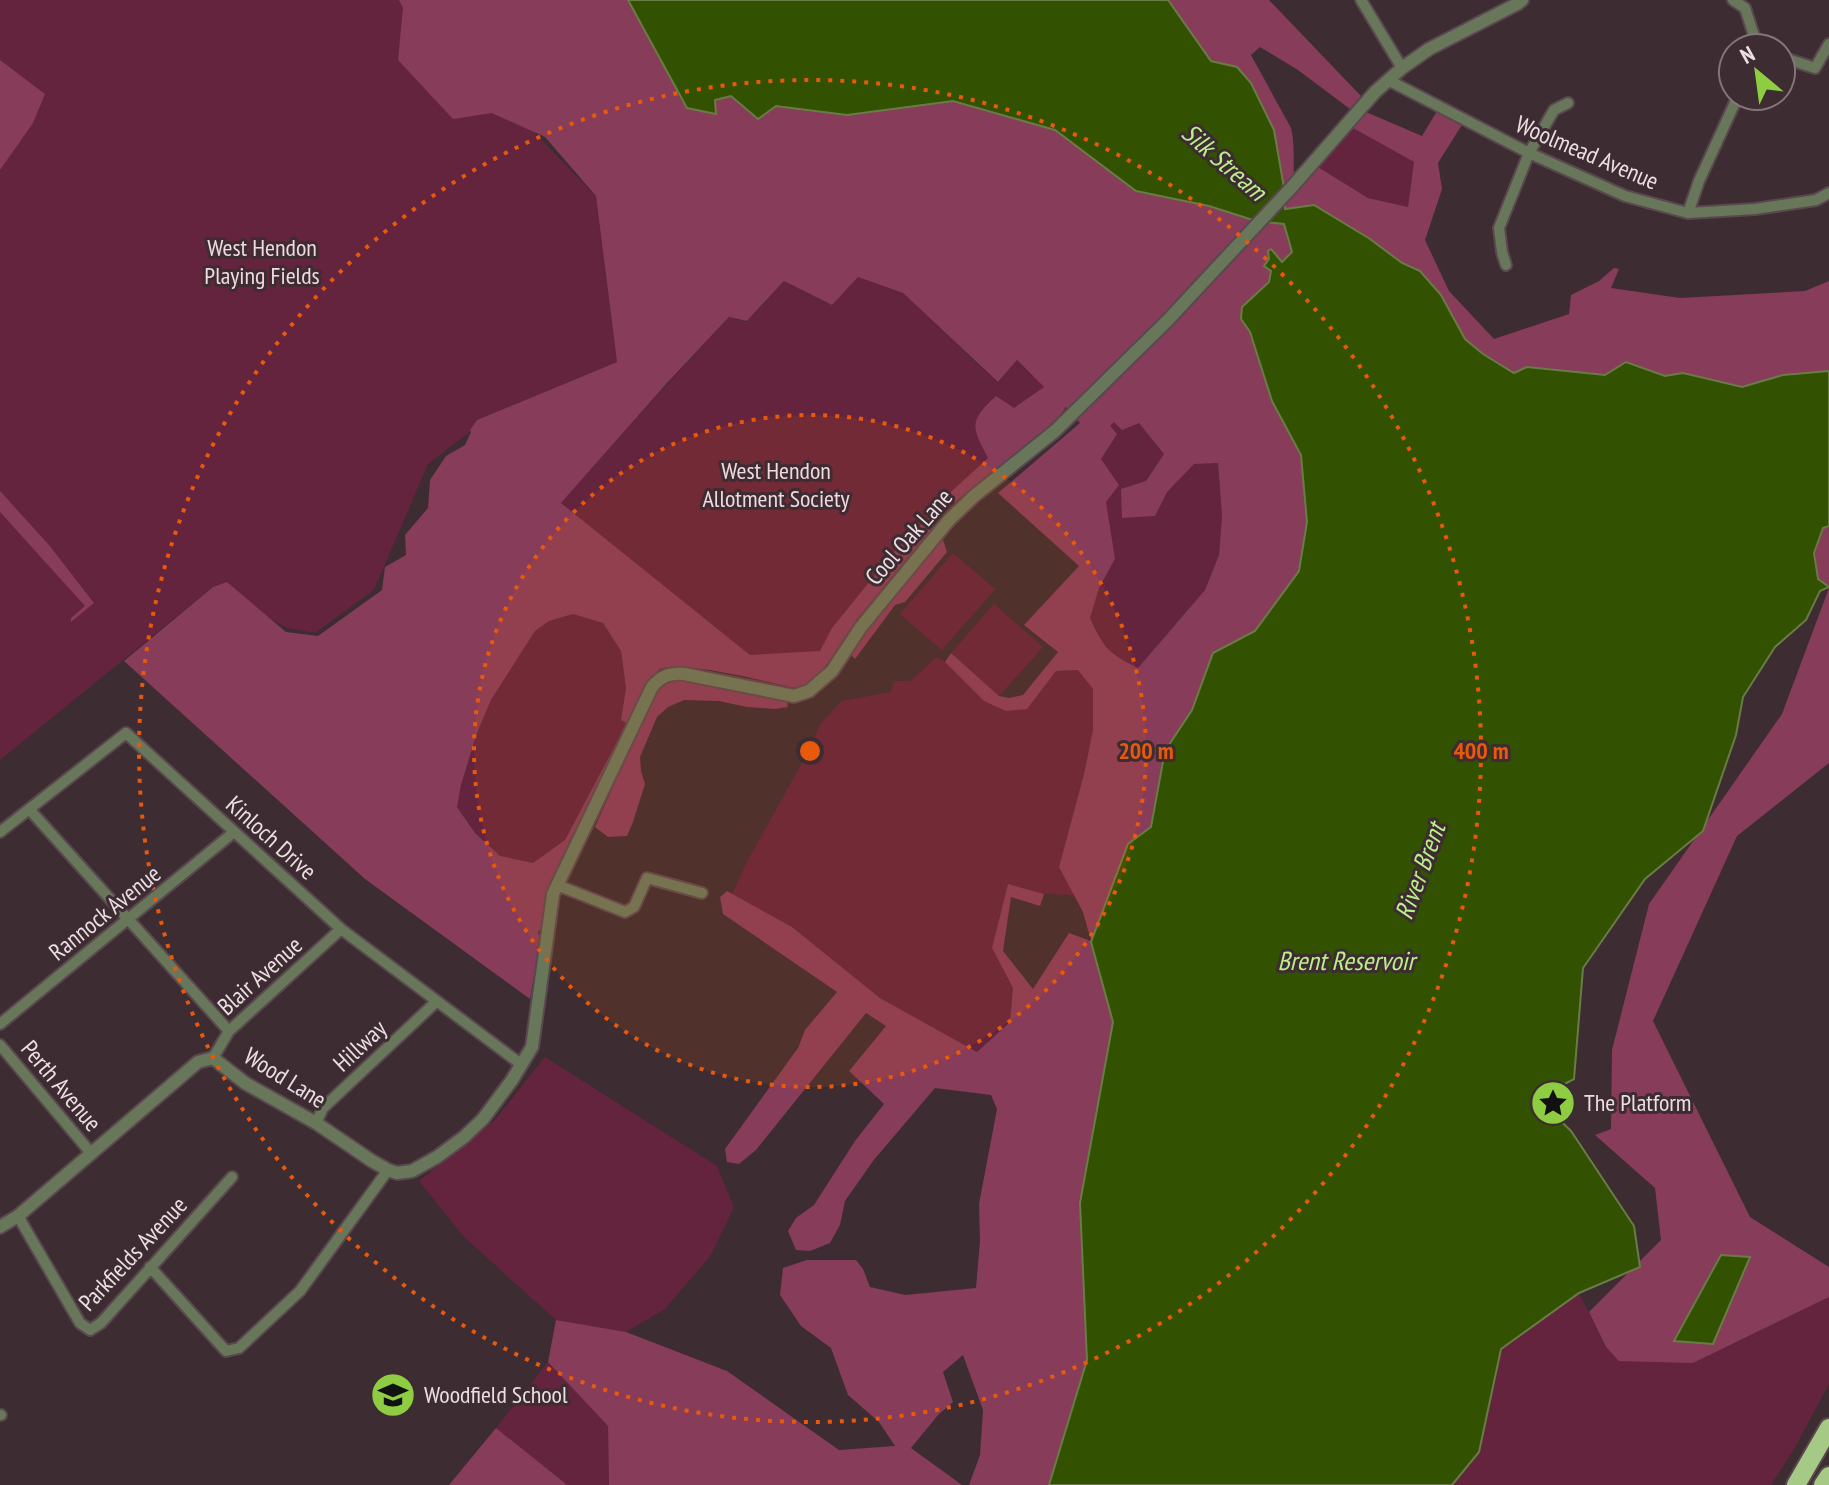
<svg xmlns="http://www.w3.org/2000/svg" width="1829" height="1485" viewBox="0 0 1829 1485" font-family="'PT Sans Narrow',sans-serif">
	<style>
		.green { fill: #64243e }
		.forest { fill: #873c59; fill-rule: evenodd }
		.water { fill: #325101; stroke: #6a7c45; stroke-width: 2 }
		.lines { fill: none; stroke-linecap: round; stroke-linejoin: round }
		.minor-casing { stroke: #59494e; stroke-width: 14 }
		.tertiary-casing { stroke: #59494e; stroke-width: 16 }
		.trunk-casing { stroke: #59494e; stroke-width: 22 }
		.minor { stroke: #68775a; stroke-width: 10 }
		.tertiary { stroke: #68775a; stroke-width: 12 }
		.trunk { stroke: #a6ca86; stroke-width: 18 }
		.ring { fill: none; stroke: #e8590c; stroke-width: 4; stroke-dasharray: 4 8 }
		.labels { text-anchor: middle; stroke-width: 6; stroke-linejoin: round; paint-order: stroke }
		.street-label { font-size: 24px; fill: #ebdfe3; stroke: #3d2c32 }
		.park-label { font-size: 24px; fill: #f1d9e0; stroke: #3d2c32 }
		.poi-label { font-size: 24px; fill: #ebdfe3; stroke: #3d2c32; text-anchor: start }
		.water-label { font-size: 26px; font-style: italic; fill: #bcee8c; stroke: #3d2c32 }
		.centre { fill: #e8590c; stroke: #3d2c32; stroke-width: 4 }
		.ring-label { font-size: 24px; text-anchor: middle; font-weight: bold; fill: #e8590c; stroke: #3d2c32; stroke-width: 6; stroke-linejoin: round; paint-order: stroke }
	</style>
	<rect width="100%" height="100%" fill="#3d2c32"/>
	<!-- green -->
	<path class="green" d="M0,0H406L596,196L617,362L477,420L471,431L428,464L374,590L315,633L287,628L213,587L0,760Z
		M1353,128L1414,162L1408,207L1368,198L1318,167L1334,148Z
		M858,277L903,293L998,383L1016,360L1066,408L1057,422L951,507L858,619L821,673L800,689L751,680L750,655L561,503L658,394L729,317L747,322L784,281L831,305Z
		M1131,402L1218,462L1222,516L1219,555L1205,590L1138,668C1107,652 1105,648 1090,617L1099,588L1115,559L1086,446Z
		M953,553L995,589L942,650L900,614Z
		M994,604L1043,647L999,696L951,653Z
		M573,614L603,623L621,651L626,688L621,720L630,725L621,745L617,743L565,840L533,863L500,857L475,833L457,807L461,785L477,733L491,700L535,631L549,621Z
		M936,657L945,662L984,701L1027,708L1056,671L1078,670L1093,689V730L1084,774L1059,867L1075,895L1044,894L1008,884L992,948L1013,988L1010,1022L977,1052L880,998L792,927L732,894L747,862L803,761L821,723L842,701L891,692L894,681H911Z
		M545,1057L717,1166L734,1207L711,1255L665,1309L626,1332L556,1320L464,1237L419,1181L494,1121Z
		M1579,1293L1606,1347L1693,1363L1829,1297V1384L1793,1451L1771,1485H1452L1479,1452L1501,1349Z
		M548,1362L608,1426L609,1485H565L496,1428Z"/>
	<!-- forest -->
	<path class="forest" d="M399,0H628L686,107L714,114V100L730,96L757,119L775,105L847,115L952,100L1054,128L1136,192L1209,206L1256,221L1284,223L1292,252L1282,262L1271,250C1270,257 1271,263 1271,270C1271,286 1253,297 1242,306L1272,401L1301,454L1307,522L1299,571L1255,631L1213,653L1192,710L1165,751L1151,827L1131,841L1092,942L1113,1022L1080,1203L1087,1360L1049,1485H969L980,1455L983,1410L963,1355L943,1372L953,1402L938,1415L911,1448L962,1485H609L608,1426L548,1362L556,1320L626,1332L727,1371L839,1450L895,1446L879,1422L848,1395L831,1348L801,1326L780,1295L783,1268L807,1260H856L863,1269L870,1287L905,1295L976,1288L980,1241L979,1204L997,1109L991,1095L935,1088L873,1161L845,1201L840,1225L830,1243L810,1251L796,1250L788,1231L796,1218L814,1205L855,1141L884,1104L849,1071L886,1026L866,1013L756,1150L739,1164L727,1162L725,1149L798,1048L805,1030L837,992L723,914L720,897L727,891L792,927L880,998L977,1052L1010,1022L1013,988L992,948L1008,884L1044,894L1040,906L1011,897L1003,951L1033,989L1069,933L1091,941L1083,912L1059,867L1084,774L1093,730V689L1078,670L1056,671L1027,709L1006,711L984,701L945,662L951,653L999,696L1009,698L1023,695L1058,652L1024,625L1079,566L998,493L1080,423L1066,407L1056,421L950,506L942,500L988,458C971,426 969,421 996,396L1014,408L1044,387L1017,360L998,382L903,293L858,277L832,305L784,281L747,321L729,317L667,383L561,503L750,655L820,651L832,628L893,553L917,528L934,514V526L857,619L821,673L800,689C776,684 675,658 659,670C647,678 636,711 630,725L621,720L626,688L621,651L603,623L573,614L549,621L535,631L491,700L477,733L461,785L457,807L475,833L500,856L533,863L565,840L617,742L621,745L554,877L546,898L542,931L539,930L538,934L541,936L530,999L365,879L124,661L213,587L227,582L286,632L318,636L382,590L385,567L406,555L405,535L428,508L430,480L446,456L465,445L471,432L470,430L477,420L617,362L596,196L545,137L492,113L453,119L398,60L403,8ZM1114,422L1122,430L1139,423L1164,454L1146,481L1121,489L1122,518L1155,516L1167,492L1194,464L1218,463L1222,516L1219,555L1205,590L1138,668C1108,653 1104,648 1090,618L1099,588L1115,559L1106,502L1119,485L1101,459L1117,434L1110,426Z
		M1168,0H1269L1361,96L1350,109L1298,70L1260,47L1251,55L1291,128C1295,143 1293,160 1294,176L1284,188L1274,130L1251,83L1237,67L1211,60Z
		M0,60L45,94L33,123L0,170Z
		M1440,106L1465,120L1438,163L1442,189L1425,240L1449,291L1494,339L1569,314L1571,295L1599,281L1614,268L1619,269L1611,288L1680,298L1805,291L1829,281V371L1784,375L1743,387L1684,373L1667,377L1627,363L1605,375L1528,367L1515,373L1482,353L1465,339L1441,295L1420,271L1402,263L1369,239L1314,205L1285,209V201L1318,167L1368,198L1408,207L1414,162L1353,128L1366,112L1422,136Z
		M0,491L49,545L94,603L71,622V618L85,606L0,512Z
		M1829,526V763L1737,836L1653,1021L1750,1217L1829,1267V1297L1693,1363L1619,1361L1606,1347L1589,1312L1661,1240L1655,1188L1595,1135L1611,1129L1612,1050L1649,904L1782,714L1829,588L1818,578L1815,553L1823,528Z
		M943,540L947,552L905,602L895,605L855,659L850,654L869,624L933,548Z
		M685,678L786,697L788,707L775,709L747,707L719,701L684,700L668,707L657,717L640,757L641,771L645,784L633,822L627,836L608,837L595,827L655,692L662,682Z
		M496,1428L566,1484L565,1485H449Z"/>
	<!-- water -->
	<path class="water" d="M628,0H1168L1211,61L1237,67L1251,83L1274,130L1284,188L1285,209L1314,205L1370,239L1402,263L1420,271L1441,295L1465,339L1483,354L1514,373L1527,367L1605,375L1626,362L1665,376L1683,373L1742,387L1783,375L1829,371V526L1823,528L1814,553L1818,579L1829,587L1820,591L1806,620L1775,647L1743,697L1736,735L1703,831L1645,879L1583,968L1574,1079L1551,1091L1543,1104L1571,1131L1634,1226L1640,1267L1579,1293L1501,1349L1479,1452L1452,1485H1049L1087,1360L1080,1203L1113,1022L1091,942L1128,844L1151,827L1165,751L1192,710L1213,653L1255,631L1299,571L1307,522L1301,455L1272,401L1250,332L1241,319L1242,307L1269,282L1271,271L1264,266L1269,259L1268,251L1271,249L1282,262L1292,252L1284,224L1256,221L1209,206L1136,191L1055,130L953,101L847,115L776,106L758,119L731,96L715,100L716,114L687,108Z
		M1721,1255L1750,1257L1713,1344L1674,1341Z"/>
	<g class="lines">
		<!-- minor casing -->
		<g class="minor-casing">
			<path id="minor" d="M1361,0L1402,68
				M1733,0L1745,8L1758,48
				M1781,57L1815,68L1829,44
				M1388,80L1529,153L1625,196L1688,213L1755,209L1816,200L1829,193
				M1688,213L1699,181L1738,96
				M1506,265L1502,252L1499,228L1529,153L1554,110L1568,103
				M29,809L229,1031
				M0,832L126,733L341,929L522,1065
				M557,885L625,912L634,907L647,878L702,893
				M0,1024L234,832
				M0,1045L91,1153
				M213,1058L229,1031L341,929
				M316,1123L323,1108L437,1001
				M18,1216L80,1323L90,1330L101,1323L232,1177
				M150,1267L226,1351L239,1348L300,1291L388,1170
				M0,1415H1"/>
		</g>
		<!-- tertiary casing -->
		<g class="tertiary-casing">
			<path id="tertiary" d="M0,1227L18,1216L198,1062L213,1058L245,1083L316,1123L372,1161L388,1170L397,1173L412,1171L437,1157L464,1137L483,1119L512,1080L532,1047L553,894L652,687C661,676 669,673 684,674L794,696L809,691L832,671L861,627L949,520L974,496L1055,431L1168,320L1291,188L1375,92L1402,68L1429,49L1517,4L1522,0"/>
		</g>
		<!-- trunk casing -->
		<g class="trunk-casing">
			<path id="trunk" d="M1796,1485L1829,1428
				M1823,1485L1829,1476"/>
		</g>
		<!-- minor -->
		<use href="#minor" class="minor"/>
		<!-- tertiary -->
		<use href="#tertiary" class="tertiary"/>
		<!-- trunk -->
		<use href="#trunk" class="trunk"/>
	</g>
	<!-- distance rings -->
	<circle cx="810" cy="751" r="336" fill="#e8590c" fill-opacity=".12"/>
	<g class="ring">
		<circle cx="810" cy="751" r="336"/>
		<circle cx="810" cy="751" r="671"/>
	</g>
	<!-- icons -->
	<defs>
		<g id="sight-disc" transform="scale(2.3)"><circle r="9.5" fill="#8ecd42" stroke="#3d2c32"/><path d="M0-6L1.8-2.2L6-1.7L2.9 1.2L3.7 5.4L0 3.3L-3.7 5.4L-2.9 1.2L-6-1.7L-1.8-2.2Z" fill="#111"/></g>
		<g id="school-disc" transform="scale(2.3)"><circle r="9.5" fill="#8ecd42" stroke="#3d2c32"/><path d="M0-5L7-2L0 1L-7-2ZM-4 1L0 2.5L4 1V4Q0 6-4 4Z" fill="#111"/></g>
	</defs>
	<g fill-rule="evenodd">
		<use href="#sight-disc" x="1553" y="1103"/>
		<use href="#school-disc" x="393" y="1395"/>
	</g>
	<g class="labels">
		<!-- street labels -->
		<g class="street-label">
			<text transform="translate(1587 153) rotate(23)" y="8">Woolmead Avenue</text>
			<text transform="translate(909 537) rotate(-49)" y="8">Cool Oak Lane</text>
			<text transform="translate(271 838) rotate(42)" y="8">Kinloch Drive</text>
			<text transform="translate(105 913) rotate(-39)" y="8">Rannock Avenue</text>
			<text transform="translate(260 976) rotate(-42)" y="8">Blair Avenue</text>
			<text transform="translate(360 1046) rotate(-43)" y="8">Hillway</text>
			<text transform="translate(285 1078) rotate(32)" y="8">Wood Lane</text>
			<text transform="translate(61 1086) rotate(50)" y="8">Perth Avenue</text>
			<text transform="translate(133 1254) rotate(-47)" y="8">Parkfields Avenue</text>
		</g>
		<!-- park labels -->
		<g class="park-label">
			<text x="262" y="256">West Hendon<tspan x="262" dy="28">Playing Fields</tspan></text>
			<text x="776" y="479">West Hendon<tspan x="776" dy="28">Allotment Society</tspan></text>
		</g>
		<!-- poi labels -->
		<g class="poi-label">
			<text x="1584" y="1111">The Platform</text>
			<text x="424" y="1403">Woodfield School</text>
		</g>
		<!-- water labels -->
		<g class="water-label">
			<text transform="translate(1224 162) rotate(41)" y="9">Silk Stream</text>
			<text transform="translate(1420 871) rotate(-70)" y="9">River Brent</text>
			<text x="1346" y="970">Brent Reservoir</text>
		</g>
	</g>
	<circle cx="810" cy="751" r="12" class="centre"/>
	<g class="ring-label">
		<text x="1146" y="759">200 m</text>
		<text x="1481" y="759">400 m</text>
	</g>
	<!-- north arrow -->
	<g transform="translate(1757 72) rotate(331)"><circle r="38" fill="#3d2c32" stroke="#837479" stroke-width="2"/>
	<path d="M0-6L14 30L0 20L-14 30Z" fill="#8ecd42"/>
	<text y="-12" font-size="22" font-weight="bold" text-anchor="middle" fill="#ebdfe3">N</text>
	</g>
</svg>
